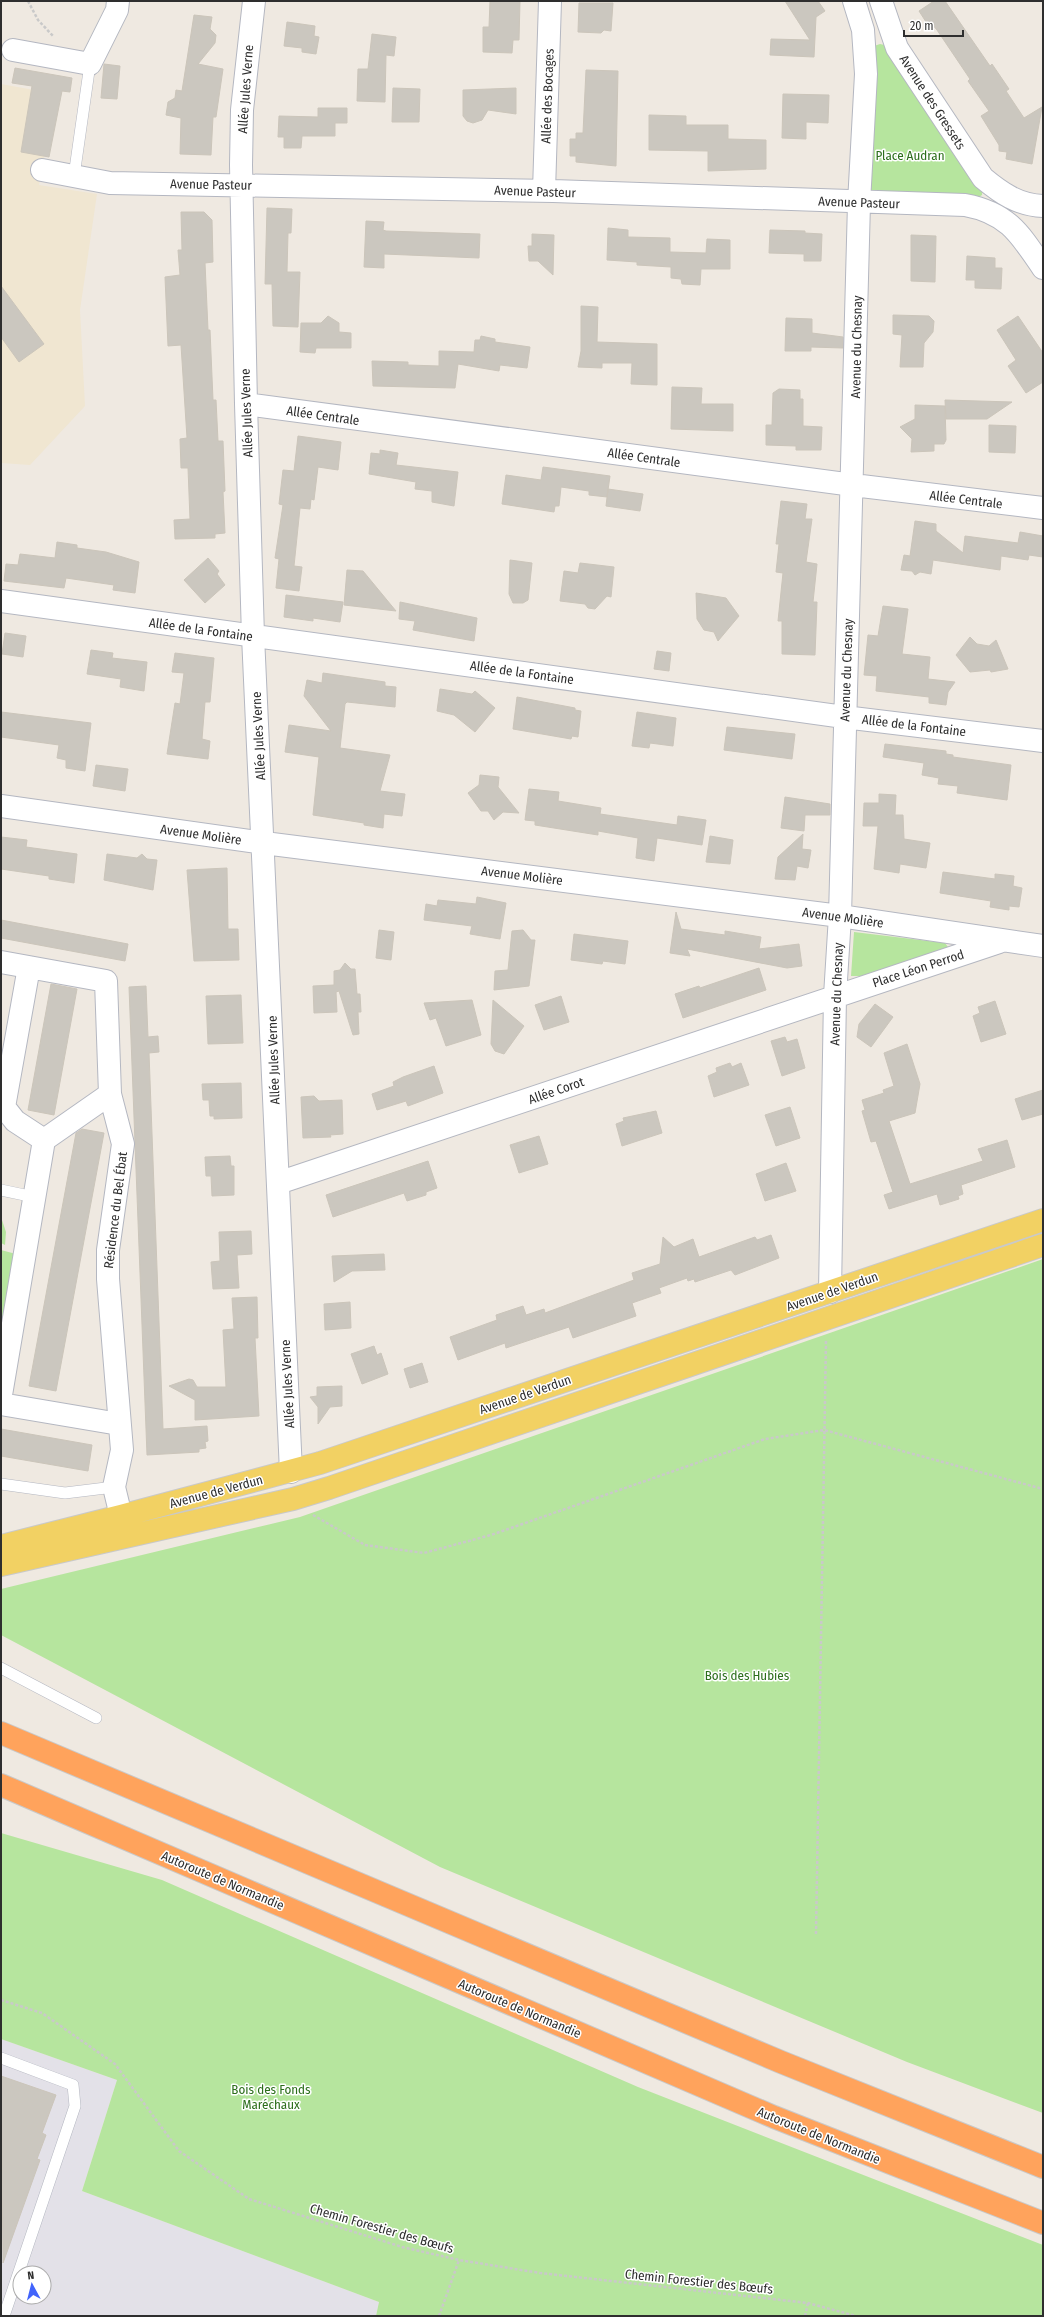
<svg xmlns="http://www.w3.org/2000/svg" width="1044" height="2317" viewBox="0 0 1044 2317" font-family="'Fira Sans Condensed',sans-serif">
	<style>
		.industrial { fill: #e3e1e8; fill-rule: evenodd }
		.education { fill: #f0e6d1 }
		.green { fill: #b6e59e }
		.building { fill: #cbc7bf; stroke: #cbc5ba }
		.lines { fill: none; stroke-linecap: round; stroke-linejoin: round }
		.service-casing { stroke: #b4b7c1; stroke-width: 12 }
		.minor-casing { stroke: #b4b7c1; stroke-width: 24 }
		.primary-casing { stroke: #c9c9c9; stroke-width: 24 }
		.motorway-casing { stroke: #c9c9c9; stroke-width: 24 }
		.path { stroke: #c9c9c9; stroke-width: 2.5; stroke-dasharray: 3 2; stroke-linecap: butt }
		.service { stroke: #fff; stroke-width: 11 }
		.minor { stroke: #fff; stroke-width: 22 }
		.primary { stroke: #f2d163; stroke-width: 22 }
		.motorway { stroke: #ffa35c; stroke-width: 22 }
		.labels { text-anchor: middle; stroke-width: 3; stroke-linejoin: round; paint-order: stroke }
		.street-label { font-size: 13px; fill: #2e2e2e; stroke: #fff }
		.park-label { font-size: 13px; fill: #2c6e1b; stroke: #fff }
	</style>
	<rect width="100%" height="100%" fill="#efe9e1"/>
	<!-- industrial -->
	<path class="industrial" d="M1,2039L117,2080L82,2191L379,2302L376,2316H1ZM20,2273H44V2297H20Z"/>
	<!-- education -->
	<path class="education" d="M1,84L56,94L39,185L97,194L80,310L85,406L30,465L1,463Z"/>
	<!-- green -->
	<path class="green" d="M880,44L898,48L983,178L982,195L965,205L859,203L865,49Z
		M854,932L945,943L951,951L865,976H851Z
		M1,1217L6,1232L5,1245L1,1243Z
		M1,1250L16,1254L1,1333Z
		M1043,1259V2113L907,2062L440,1867L1,1635V1589L300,1517Z
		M1,1833L162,1880L638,2087L1043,2245V2316H376L379,2302L82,2191L117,2080L1,2039Z"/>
	<!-- building -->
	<path class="building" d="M490,1H520L519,40H513L512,53L483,52V27H489Z
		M785,1H818L825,11L816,17L814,57L770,55L771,39L810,40Z
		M934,1H945L990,66L992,64L1009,89L1006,91L1024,118L1042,107L1032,164L1006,159L1007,152L999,151V145L981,116L989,111L968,81L970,79L937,30L931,23L928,25L919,11Z
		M579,3H613L611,31L604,30L601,33L578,32Z
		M194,15L212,17L210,29L216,35L215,43L198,64L223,69L216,117H213L211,155L180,154L181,118L166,115L168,102L175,98L176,90L182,91Z
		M287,22L315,26L314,36L319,37L316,54L302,52V48L284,46Z
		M372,34L396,37L394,56L386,55L385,102L357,101L358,69H368Z
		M104,64L120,66L117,99L101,98Z
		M15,68L72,78L70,92L62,91L49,157L21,152L32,86L12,83Z
		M586,70L618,71L616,166L576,162V156H570V139H576V133H583Z
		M393,88L420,89L419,122H392Z
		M516,88V114L488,110L482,120L473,123L467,121L463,116V90Z
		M783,94L829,95L828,123L806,122V139L782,138Z
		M318,108H347V123H335V136H302L301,148H284V137H278L279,116L318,117Z
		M649,115L686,116V125H728V139L766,140V169L708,171V151L649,150Z
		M267,208L292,209L291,233H288L287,272H300L298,327L273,326L272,284H265Z
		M181,212H204L212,220L213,262L205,263L208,330H210L213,400H216L218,441H223L225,491L223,492L225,533L215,534V538L175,539L174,520L190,519L188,468H181L180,439L187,438L181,345L168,346L165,277L180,275L178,250H182Z
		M366,221L384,222L383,230L386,231L480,234L479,258L384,254V268L364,267Z
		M608,228L628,230V237L670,238V252L706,253L707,239L730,240V269H701L700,285L682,284L681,279L671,278V267L637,265V262L607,260Z
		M770,230L805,231V233L822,234L821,261H804V254L769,253Z
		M532,234L554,235L553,275L538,261H529L528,246H532Z
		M911,235L936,236L935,282L911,281Z
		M967,256L995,258V268H1002L1001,289L975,288V280H966Z
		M1,286L44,344L19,362L1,337Z
		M581,306L598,307L597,342L657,344V385L631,384L632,363H602V368L578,367L581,351Z
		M893,315L929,316L934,321L933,332L924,343L923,367H900L902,335L893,334Z
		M328,316L339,323V332L351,333V348H316L315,353L300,352L301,323H321Z
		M1018,316L1043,353V382L1026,393L1008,366L1016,360L997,330Z
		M786,318L812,319V333L843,337V348L811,347V351H785Z
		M481,336L495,339V342L530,347L527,368L500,365L499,371L458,364L455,388L373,386L372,361L408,362V365L439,366V351L474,352L475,340H480Z
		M672,387L702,388L701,404H733V431L671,429Z
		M779,389L800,390V399H803V426L822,427L821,450H796V446L766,445V425H772L773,393Z
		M945,400L1012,402L987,419H946Z
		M915,405L945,406L946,440L944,444H934V451L911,452L912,439L900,427L915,419Z
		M989,425L1016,426L1015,453L989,452Z
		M298,436L341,442L338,470L318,467L314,500L311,499L310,509L300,508L294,566L302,567L299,591L276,588L279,559L275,558L283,505L279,504L283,470L294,471Z
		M380,450L398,453L396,465L458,472L454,506L432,502V491L415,489L416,482L369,474L371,453L380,454Z
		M543,467L610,476L607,497L589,495V491L561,487L559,506H555L554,512L502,504L506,475L541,480Z
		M608,489L643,494L640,511L606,506Z
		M781,501L807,504L805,519H812L806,562L817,564L813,602H817L815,655L782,654V621H778L783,573L776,572L779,544H776Z
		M915,521L936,524V531L963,553L965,536L1018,543L1020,532L1043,536V557L1029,555L1028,560L1001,556L1000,570L933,560L931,574L920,572L915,575L912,571L901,570L904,555L910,556Z
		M57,542L77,545V548L106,552L139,562L135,593L113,590L114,585L66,578L64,588L4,581L6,564L18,565L20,554L55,558Z
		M208,558L219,571L217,574L225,585L205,603L184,580Z
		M510,560L532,563L528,600L523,603H513L509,594Z
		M580,563L614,567L611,597L607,596L595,609L588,608L585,604L560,601L564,571L578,573Z
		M347,570L363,571L396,611L344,605Z
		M696,593L726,598L739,616L718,641L714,632L704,630L697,619Z
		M286,595L343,602L340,622L313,618V621L284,617Z
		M400,602L477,618L474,641L413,630L415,621L399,619Z
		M883,606L908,609L902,654L930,657L928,679L955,682L948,692L946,705L929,703V697L876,691L877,676L864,675L868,635L878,636Z
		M5,633L26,636L23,657L2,654Z
		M970,637L977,644L989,646L996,640L1008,669L991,672L990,670L970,672L956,655Z
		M91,650L113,653L112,658L147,662L144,691L120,687L121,679L87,674Z
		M657,651L671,653L669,671L654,669Z
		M175,653L214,658L210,702H205L202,739L210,741L208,759L167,754L175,703L180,704L184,673L172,672Z
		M323,673L385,682V686L396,687L395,707L347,702L345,704L340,748L390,755L380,791L405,794L402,816L384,814L383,828L364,825V823L313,815L319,757L285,752L289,725L331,731L304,696L307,680L322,683Z
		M440,689L472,694L475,691L495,708L475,732L454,715L437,711Z
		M517,697L575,708V710L581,711L578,737L572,736L571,739L513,729Z
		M1,712L91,723L85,771L66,768V760L57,758L59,745L1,737Z
		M637,712L676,718L673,746L650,743L649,748L632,746Z
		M727,727L795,734L792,759L724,750Z
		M885,744L946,751V754L953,755V757L1011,765L1007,800L957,793L958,786L938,784L939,778L922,775L924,763L883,757Z
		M96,765L128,769L125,791L93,786Z
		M480,775L499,777L498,787L519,813L503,812L494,820L488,811H481L468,793L479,785Z
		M529,789L559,792L558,801L601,808L600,814L677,825L678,816L706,820L702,845L657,838L654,861L636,858L638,838L598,831V835L535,825V821L525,820Z
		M879,794L896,795L895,815H903L904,839L930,843L926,868L900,864L899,873L874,869L878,826H863L864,803H879Z
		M785,797L830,804V815H805L804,831L781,828Z
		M803,834L802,849L811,850L808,868L797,866L795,880L775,879L778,857Z
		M710,836L733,840L730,864L706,862Z
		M1,837L27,840L26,847L77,854L74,883L49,879V876L1,869Z
		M107,854L137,858L142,854L147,859L157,860L153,890L104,880Z
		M227,868L228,929H238L239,960L194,961L187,870Z
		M943,872L995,879V874L1014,876L1013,886L1022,888L1019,907L1009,906V910L990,907L991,901L940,893Z
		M477,897L506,903L500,939L470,934L472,926L424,920L426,904L437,906L438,900L476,904Z
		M676,912L681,929L725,935V931L761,937L759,949L799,944L802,966L787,968L687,949L690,956L670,953Z
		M1,920L128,944L125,961L1,938Z
		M379,930L394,932L391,960L376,958Z
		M523,930L531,940H535L529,986L494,990L495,971L508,970L512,931Z
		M574,934L628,941L625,964L603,961L602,964L571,960Z
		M345,963L351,969H355L357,994H360L361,1012H358L359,1034L353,1035L339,991L336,992L337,1012L314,1013L313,986L334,985V971L340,970Z
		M759,968L766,990L683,1018L675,994L699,986L700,988Z
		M51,984L77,989L54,1115L28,1110Z
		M146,986L148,1037L158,1036L159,1052L149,1053L163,1429L207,1426L208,1441L205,1442L206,1448L199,1449V1452L147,1455L129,987Z
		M241,995L243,1043L208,1044L206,996Z
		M561,996L569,1022L544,1030L535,1005Z
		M472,1000L481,1035L446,1046L436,1018L430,1020L424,1003Z
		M493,1000L524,1026L504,1054L495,1051L491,1044Z
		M995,1001L1006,1034L981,1042L973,1016L980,1013L978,1007Z
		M875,1004L893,1017L871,1047L857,1037L859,1024Z
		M785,1037L787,1042L797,1039L805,1068L782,1076L771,1041Z
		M907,1044L920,1084L915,1113L889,1121L910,1184L983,1161L978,1149L1007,1140L1015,1167L961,1185L963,1194L958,1196L959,1199L940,1205L937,1194L889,1209L884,1195L893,1192L876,1141L871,1142L862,1111L865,1110L862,1100L884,1093L883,1090L894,1086L884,1053Z
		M730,1063L732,1067L741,1063L749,1085L714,1097L708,1076L717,1072L716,1068Z
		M434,1066L443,1093L408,1106L406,1101L377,1110L372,1094L394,1086L393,1082L403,1077Z
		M241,1083L242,1118L214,1119V1116H210L209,1100H203L202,1084Z
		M1043,1090V1114L1022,1120L1015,1099Z
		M314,1096L319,1101L342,1100L343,1134L330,1135L331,1137L303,1138L301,1097Z
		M790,1107L800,1138L776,1146L765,1115Z
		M656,1111L662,1133L622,1146L616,1124L624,1121L623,1118Z
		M82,1129L104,1133L56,1391L29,1386L76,1133Z
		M539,1136L548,1164L519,1173L510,1145Z
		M230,1156L231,1166H234V1195L212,1196L211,1176H206L205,1157Z
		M428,1161L437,1188L426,1192V1195L407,1201L404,1193L333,1217L326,1195Z
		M786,1163L796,1191L765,1201L756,1174Z
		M251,1231L252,1254L237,1255L239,1288L213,1289L211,1262L220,1261L219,1232Z
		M771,1235L779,1258L735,1275L731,1270L695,1282L694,1279L688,1281L687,1278L659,1288L661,1293L632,1303L636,1316L573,1338L569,1327L506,1348L505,1343L458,1360L450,1337L497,1320L496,1315L523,1306L526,1315L544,1309L545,1313L634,1280L632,1273L660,1264L663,1237L674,1247L693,1239L699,1257L755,1237L757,1240Z
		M384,1254L385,1270L352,1271L334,1282L332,1256Z
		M257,1297L258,1338H255L259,1416L195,1420V1400L169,1386L189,1379L193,1380L197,1387H226L223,1330L234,1329L232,1298Z
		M350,1302L351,1328L325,1330L324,1304Z
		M374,1346L377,1355L381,1353L388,1374L362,1384L351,1354Z
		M422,1363L428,1382L410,1388L404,1369Z
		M342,1386V1406L330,1407L318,1424V1407L310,1397L317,1396V1387Z
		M1,1429L92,1445L88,1471L1,1456Z
		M1,2076L56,2095L42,2133L46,2135L37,2159L40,2160L3,2263Z"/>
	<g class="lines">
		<!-- service casing -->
		<g class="service-casing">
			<path id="service" d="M74,176L90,64
				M1,1190L34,1197
				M1,1484L65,1493L114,1487
				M1,1668L96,1718
				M1,2058L73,2085L75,2106L4,2316"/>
		</g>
		<!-- minor casing -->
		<g class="minor-casing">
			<path id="minor" d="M254,1L242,110L241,165L246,404L253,636L291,1472
				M881,1L897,48L983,178C1001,193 1018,205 1043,206
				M13,50L90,64L117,10L118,1
				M42,170L110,183L553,191L965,205C1008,213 1020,234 1043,268
				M544,191L550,1
				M246,404L853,485L1043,508
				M1,601L844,717L1043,741
				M1,806L264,843L840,916L1043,946
				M1,962L106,981L110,1094L123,1144L108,1250V1279L122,1450L114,1487L121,1516
				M44,1140L110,1094
				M278,1183L999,942
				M830,1292L835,996L840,916L859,203L866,74L863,30L854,1
				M1,1395L44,1140L15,1121L4,1107L29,967
				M1,1404L119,1424"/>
		</g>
		<!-- primary casing -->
		<g class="primary-casing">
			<path id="primary" d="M1,1546L121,1516L320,1463L1043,1220
				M1,1565L293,1499L329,1488L1043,1245"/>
		</g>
		<!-- motorway casing -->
		<g class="motorway-casing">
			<path id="motorway" d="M1,1733L781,2062L1043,2167
				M1,1785L774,2117L1043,2223"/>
		</g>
		<!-- path -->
		<path class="path" d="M28,1L38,20L53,36
			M313,1515L365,1545L424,1553L491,1535L765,1439L824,1430L1043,1489
			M816,1934L826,1341
			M1,2000L42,2013L115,2064L179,2151L249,2199L402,2247L459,2260L540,2273L808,2303L856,2316
			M439,2316L459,2260
			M805,2316L808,2303"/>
		<!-- service -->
		<use href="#service" class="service"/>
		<!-- minor -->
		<use href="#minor" class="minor"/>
		<!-- primary -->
		<use href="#primary" class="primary"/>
		<!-- motorway -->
		<use href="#motorway" class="motorway"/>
	</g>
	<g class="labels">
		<!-- street labels -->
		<g class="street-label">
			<text transform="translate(245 89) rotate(-86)" y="5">Allée Jules Verne</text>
			<text transform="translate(547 96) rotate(-88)" y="5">Allée des Bocages</text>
			<text transform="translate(933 102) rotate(57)" y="5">Avenue des Gressets</text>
			<text transform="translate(211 184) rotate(1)" y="5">Avenue Pasteur</text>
			<text transform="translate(535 191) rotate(2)" y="5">Avenue Pasteur</text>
			<text transform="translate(859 202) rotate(2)" y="5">Avenue Pasteur</text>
			<text transform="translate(856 347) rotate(-89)" y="5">Avenue du Chesnay</text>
			<text transform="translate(246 413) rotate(-92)" y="5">Allée Jules Verne</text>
			<text transform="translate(323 415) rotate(8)" y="5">Allée Centrale</text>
			<text transform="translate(644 457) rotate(8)" y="5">Allée Centrale</text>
			<text transform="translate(966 499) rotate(7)" y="5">Allée Centrale</text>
			<text transform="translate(201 629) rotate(8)" y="5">Allée de la Fontaine</text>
			<text transform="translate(846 670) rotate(-88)" y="5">Avenue du Chesnay</text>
			<text transform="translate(522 672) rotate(8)" y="5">Allée de la Fontaine</text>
			<text transform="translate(914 725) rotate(7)" y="5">Allée de la Fontaine</text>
			<text transform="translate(258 736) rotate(-93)" y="5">Allée Jules Verne</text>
			<text transform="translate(201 834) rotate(8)" y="5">Avenue Molière</text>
			<text transform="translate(522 875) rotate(7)" y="5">Avenue Molière</text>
			<text transform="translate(843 917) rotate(8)" y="5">Avenue Molière</text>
			<text transform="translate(918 968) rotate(-18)" y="5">Place Léon Perrod</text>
			<text transform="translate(836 994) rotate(-88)" y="5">Avenue du Chesnay</text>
			<text transform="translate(273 1060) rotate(-92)" y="5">Allée Jules Verne</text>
			<text transform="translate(556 1090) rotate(-19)" y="5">Allée Corot</text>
			<text transform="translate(115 1210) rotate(-83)" y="5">Résidence du Bel Ébat</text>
			<text transform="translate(832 1291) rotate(-19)" y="5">Avenue de Verdun</text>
			<text transform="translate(287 1384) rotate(-93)" y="5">Allée Jules Verne</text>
			<text transform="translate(525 1394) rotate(-19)" y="5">Avenue de Verdun</text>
			<text transform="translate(216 1491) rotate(-15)" y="5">Avenue de Verdun</text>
			<text transform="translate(223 1880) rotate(23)" y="5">Autoroute de Normandie</text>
			<text transform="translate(520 2008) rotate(23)" y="5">Autoroute de Normandie</text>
			<text transform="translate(819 2135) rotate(22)" y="5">Autoroute de Normandie</text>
			<text transform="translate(382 2228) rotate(16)" y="5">Chemin Forestier des Bœufs</text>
			<text transform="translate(699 2281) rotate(6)" y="5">Chemin Forestier des Bœufs</text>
		</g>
		<!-- park labels -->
		<g class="park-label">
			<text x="910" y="160">Place Audran</text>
			<text x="747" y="1680">Bois des Hubies</text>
			<text x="271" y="2094">Bois des Fonds<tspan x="271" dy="15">Maréchaux</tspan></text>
		</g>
	</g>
	<!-- border -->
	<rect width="1044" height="2317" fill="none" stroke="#2e2e2e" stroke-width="4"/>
	<!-- north arrow -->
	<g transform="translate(32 2285) rotate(353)"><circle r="19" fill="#ffffff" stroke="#ababab"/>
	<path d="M0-3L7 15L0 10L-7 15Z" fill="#4264fb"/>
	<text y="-6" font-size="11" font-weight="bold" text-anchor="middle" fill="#2e2e2e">N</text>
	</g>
	<!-- scale -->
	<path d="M904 30v6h59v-6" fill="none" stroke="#2e2e2e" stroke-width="2"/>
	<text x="910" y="30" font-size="12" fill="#2e2e2e" stroke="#ffffff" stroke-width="3" paint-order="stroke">20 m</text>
</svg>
